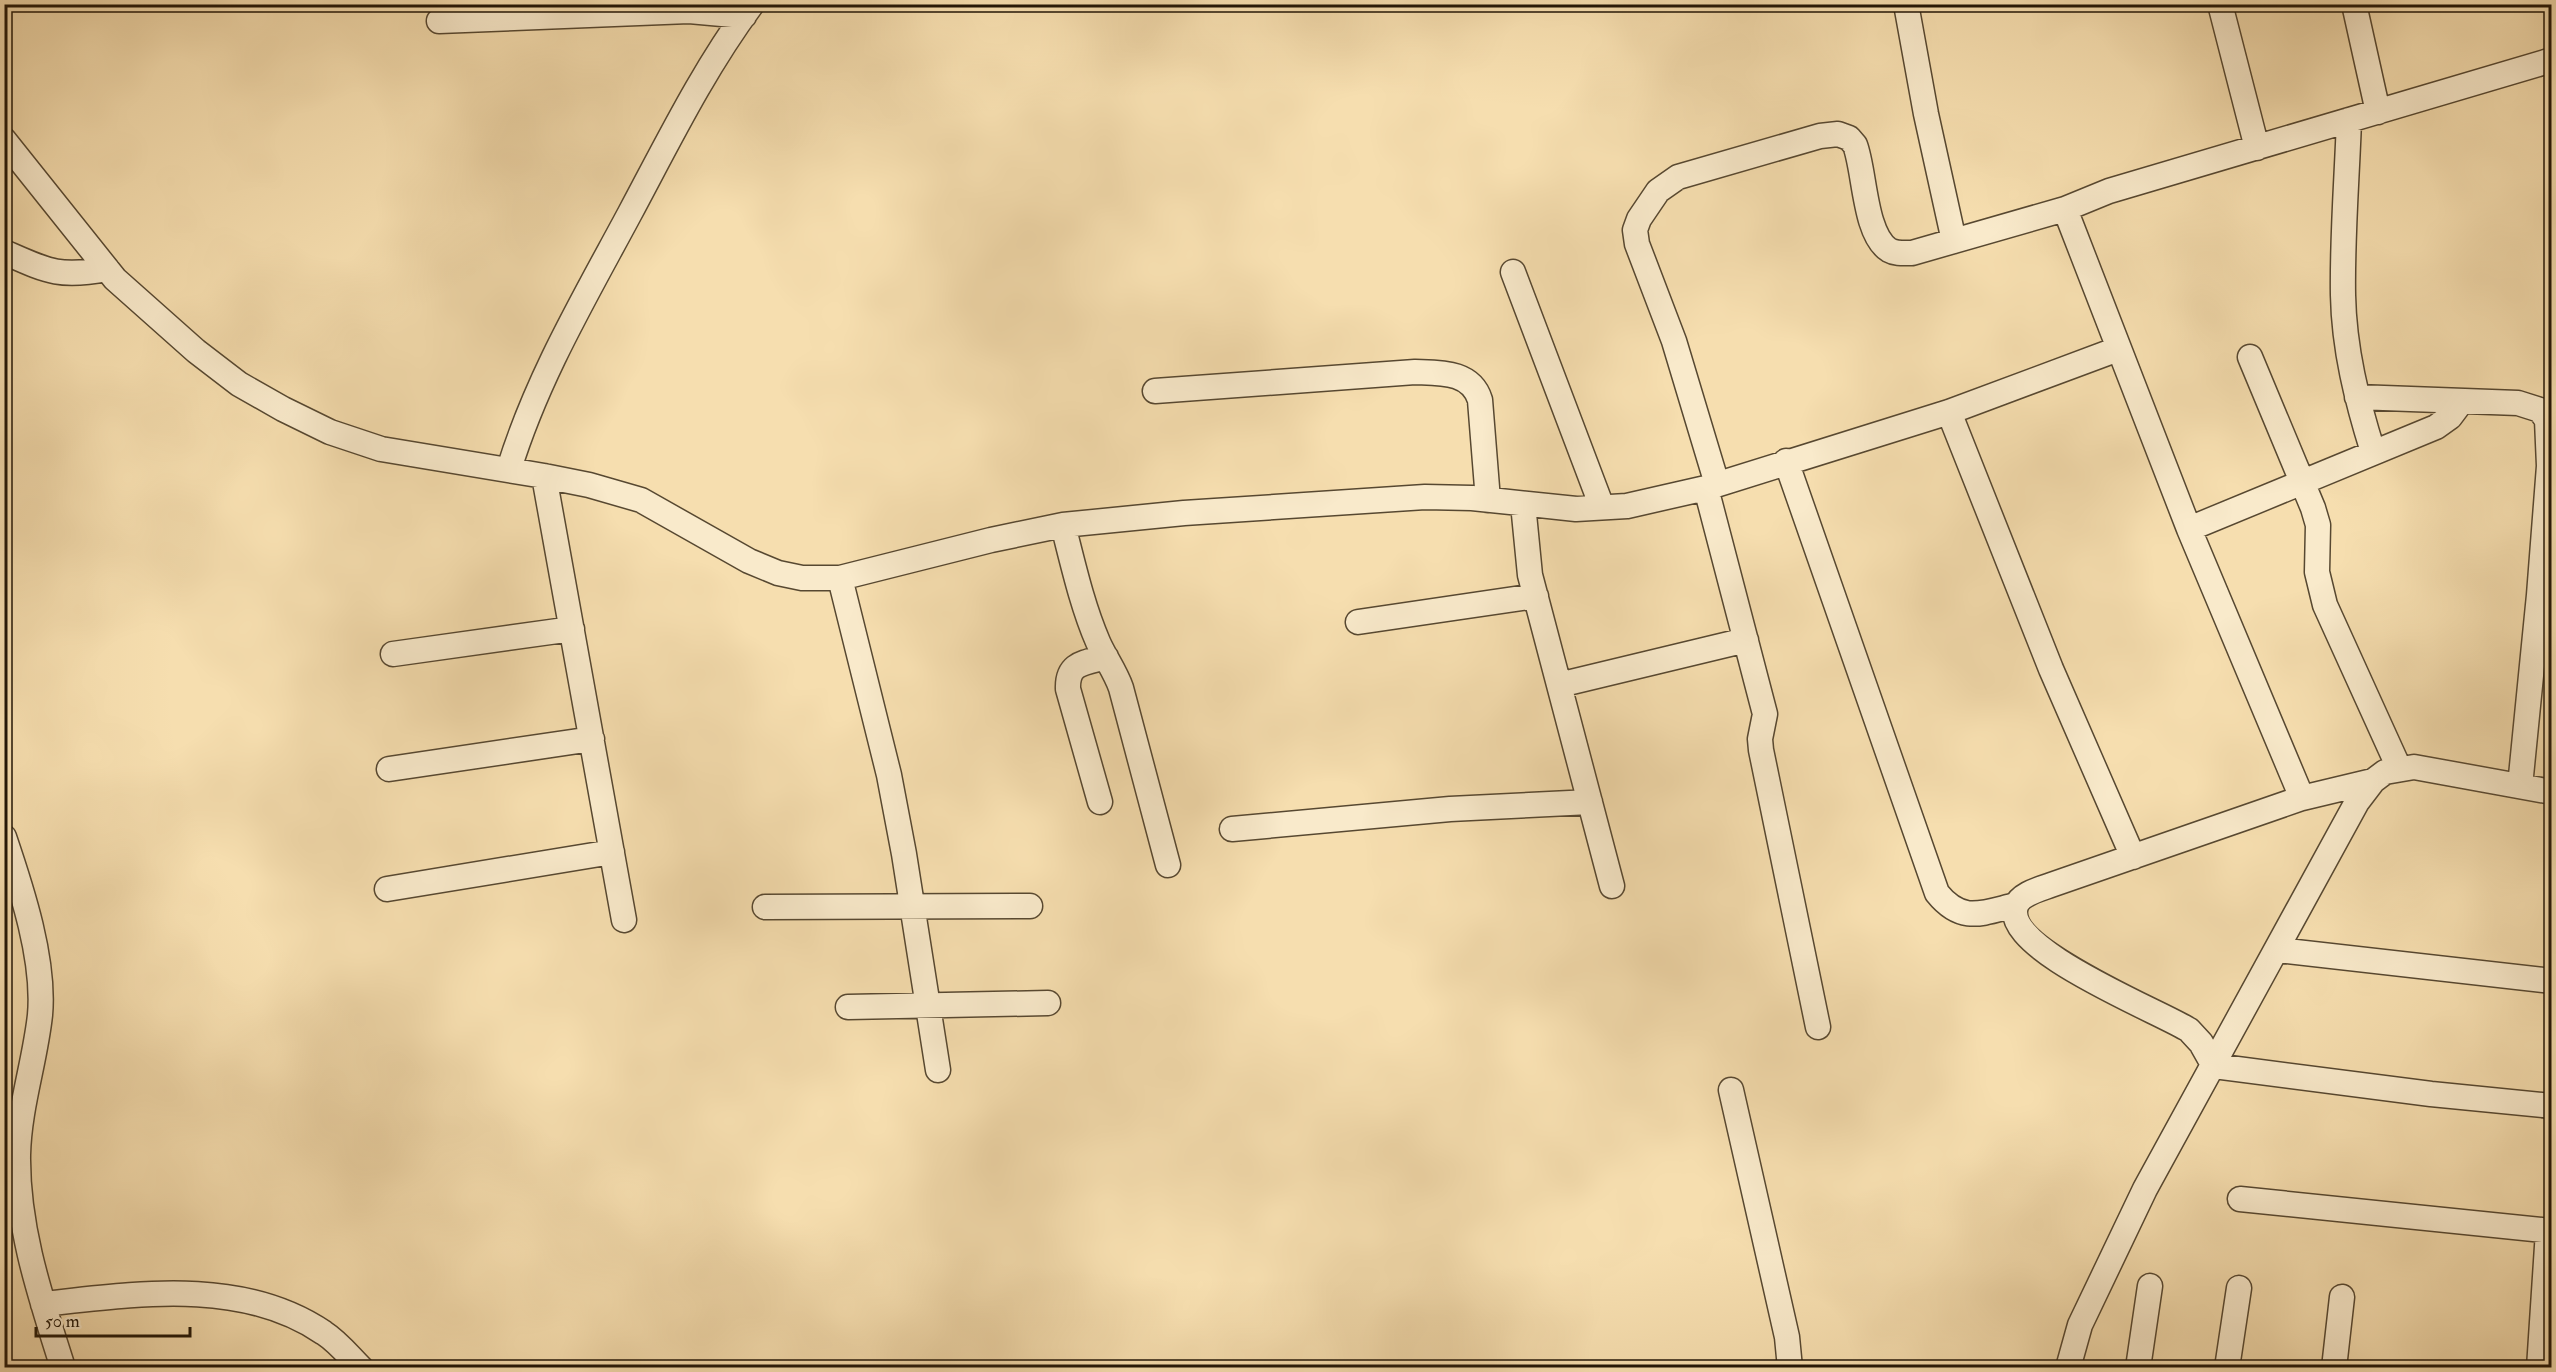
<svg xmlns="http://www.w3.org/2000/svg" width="2556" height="1372" viewBox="0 0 2556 1372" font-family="'IM FELL Double Pica',serif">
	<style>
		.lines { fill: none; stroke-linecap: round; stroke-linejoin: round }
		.minor-casing { stroke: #574831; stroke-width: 27 }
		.minor { stroke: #f9eacb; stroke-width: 24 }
	</style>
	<rect width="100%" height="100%" fill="#f6deaf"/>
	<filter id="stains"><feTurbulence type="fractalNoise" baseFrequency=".00333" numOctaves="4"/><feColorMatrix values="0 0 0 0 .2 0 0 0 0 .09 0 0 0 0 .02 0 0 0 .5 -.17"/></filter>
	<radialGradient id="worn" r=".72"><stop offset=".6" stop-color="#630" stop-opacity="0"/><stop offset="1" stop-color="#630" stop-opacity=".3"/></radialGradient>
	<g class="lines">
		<!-- minor casing -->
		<g class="minor-casing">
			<path id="minor" d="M1906,4L1926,114L1954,241
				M2220,4L2257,148
				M2354,4L2378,112
				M439,21L689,11L744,16
				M2349,120C2347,178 2342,237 2343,295C2344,349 2357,401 2373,452
				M4,140L115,279L196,351L239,384L283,409L330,432L381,449L544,476L589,485L641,500L749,561L778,573L802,578H840L991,540L1063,525L1184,513L1425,497L1472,498L1576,509L1627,506L1706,488L1949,412L2118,349
				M2065,209L2189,529L2302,798
				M4,252C47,271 59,278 107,269
				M1513,272L1602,507
				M2250,357L2313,508L2318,525L2317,572L2325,605L2399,768
				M1155,391L1415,372C1440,373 1471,371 1480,400L1488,500
				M2357,397L2518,403L2540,410L2547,420L2549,466L2539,595L2520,786
				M1949,412L2051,669L2133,857
				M1786,461L1937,893C1962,924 1982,913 2016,905
				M509,469C537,378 585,297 630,213C668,142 703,70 752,4
				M544,476L624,920
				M1717,484L1674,341L1637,244L1635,230L1639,219L1658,191L1678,177L1820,136L1838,134L1849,138L1855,145C1865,171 1864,234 1889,250C1896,254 1904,253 1912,253L2065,209L2109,191L2552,60
				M1706,488L1765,714L1760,739L1761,750L1818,1027
				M1523,504L1530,575L1612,886
				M1063,525C1073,564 1082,605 1098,642C1105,658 1115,671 1121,688L1168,865
				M2189,529L2436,427L2450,417L2462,401
				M840,578L889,775L904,854L938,1070
				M1358,622L1536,596
				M393,654L572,629
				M1559,685L1746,640
				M389,769L592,739
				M2373,781L2302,798L2051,885C2040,889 2020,894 2016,906C2001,949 2159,1011 2189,1030L2201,1043L2214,1066L2431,1094L2552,1106
				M1100,802L1068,689C1067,662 1085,663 1106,657
				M1232,829L1450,809L1590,802
				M4,837C22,890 45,960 40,1015C35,1062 19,1107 18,1155C17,1229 41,1298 63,1368
				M387,889L612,852
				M765,907L1030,906
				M2278,950L2552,981
				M848,1007L1048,1003
				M1731,1090L1787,1337L1790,1368
				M2240,1199L2552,1231
				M43,1304C135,1294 242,1277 324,1333C338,1342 349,1356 361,1368
				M2068,1368L2080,1325L2145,1189L2357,802L2373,781L2385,772L2414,767L2552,792
				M2138,1368L2150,1286
				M2227,1368L2239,1288
				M2334,1368L2342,1297
				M2539,1368L2548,1231"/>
		</g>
		<!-- minor -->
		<use href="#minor" class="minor"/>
	</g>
	<!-- margin -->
	<rect width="2556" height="1372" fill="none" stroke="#f6deaf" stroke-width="24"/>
	<rect x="6" y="6" width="2544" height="1360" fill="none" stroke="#221607" stroke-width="3"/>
	<rect x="12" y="12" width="2532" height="1348" fill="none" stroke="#221607" stroke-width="1.5"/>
	<!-- scale -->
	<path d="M36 1327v9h154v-9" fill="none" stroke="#221607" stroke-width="3"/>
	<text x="45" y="1327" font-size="18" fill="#221607" stroke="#f9eacb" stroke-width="4.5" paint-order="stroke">50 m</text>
	<rect width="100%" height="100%" filter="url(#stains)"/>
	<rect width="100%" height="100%" fill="url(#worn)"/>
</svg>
